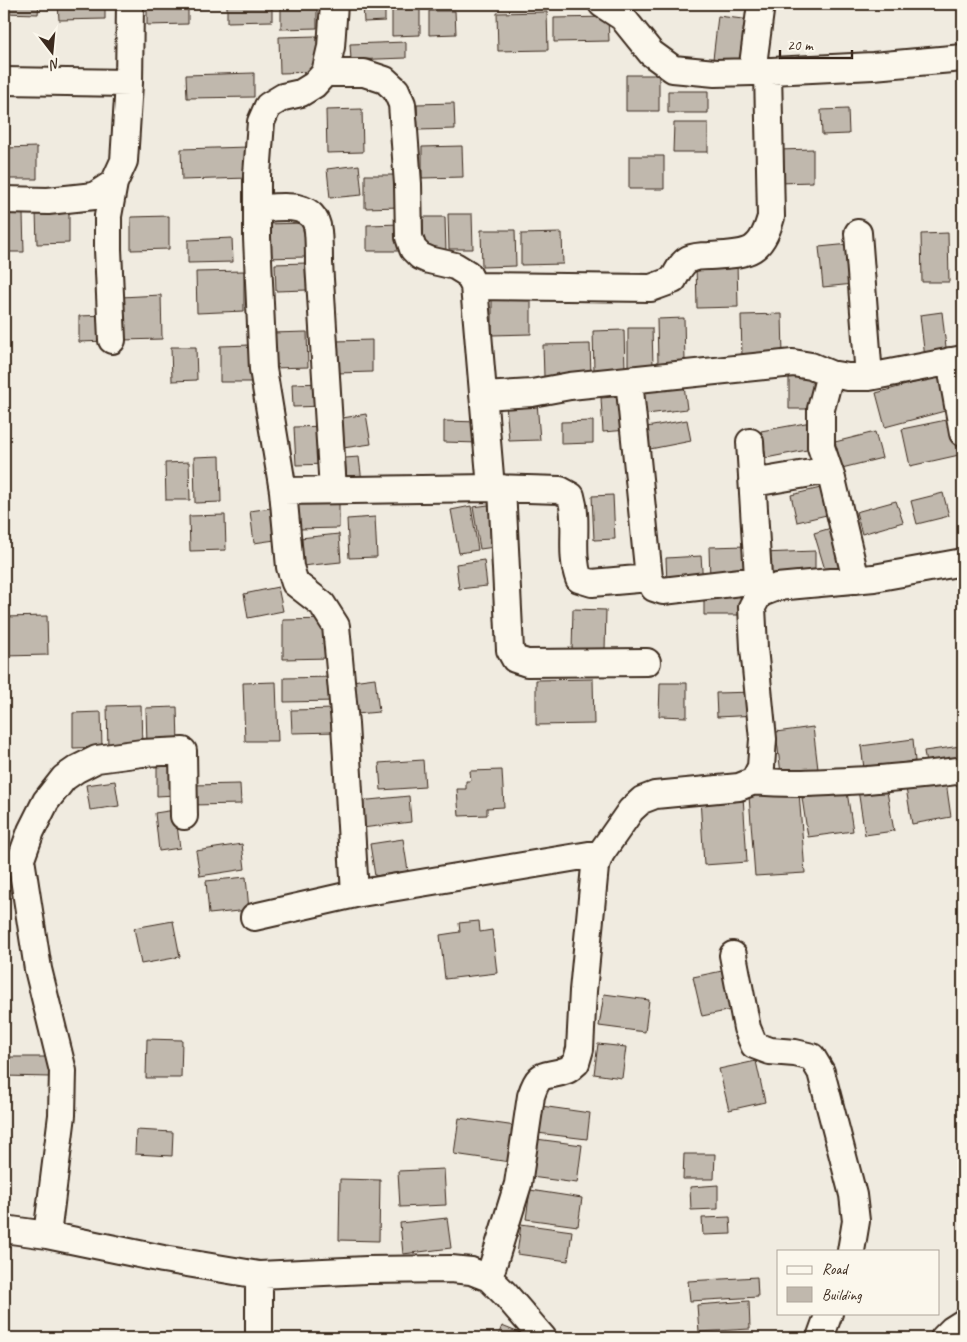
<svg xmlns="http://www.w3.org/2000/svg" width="967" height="1342" viewBox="0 0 967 1342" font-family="Caveat,sans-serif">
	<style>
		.building { fill: #c0b8ad; stroke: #3b2a1e }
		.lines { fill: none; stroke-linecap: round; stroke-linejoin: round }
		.minor-casing { stroke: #3b2a1e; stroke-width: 30 }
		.minor { stroke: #fbf7ec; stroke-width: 26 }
	</style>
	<rect width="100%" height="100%" fill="#f0ebe0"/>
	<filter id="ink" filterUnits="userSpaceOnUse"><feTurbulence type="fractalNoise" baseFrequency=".02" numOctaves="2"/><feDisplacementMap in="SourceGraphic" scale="10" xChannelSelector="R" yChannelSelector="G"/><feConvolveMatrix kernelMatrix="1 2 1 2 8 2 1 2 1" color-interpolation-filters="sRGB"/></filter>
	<g filter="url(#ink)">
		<!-- building -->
		<path class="building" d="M4,4H39L38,14L4,13Z
			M58,4H105V19L59,20Z
			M147,4H188V24L147,25Z
			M227,4H272V21L227,22Z
			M281,4H317V28L281,29Z
			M363,5H385V21L364,22Z
			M420,5V35L392,36V6Z
			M429,11H455L456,34L429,35Z
			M547,12L548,50L498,51L497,13Z
			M718,16L751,20L747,62L713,59Z
			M608,17L609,41L554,42V18Z
			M317,36L318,72L280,73L279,37Z
			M406,42V58L351,60L350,44Z
			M254,73V97L187,98L186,75Z
			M626,75H659V111H626Z
			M668,91H708V113H668Z
			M454,103L455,129L418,130L417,104Z
			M362,109L363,152L327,153L326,110Z
			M848,109L849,134L822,135L821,110Z
			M674,123H708V152H673Z
			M462,146L463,177L422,178V147Z
			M37,147V179H5V148Z
			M248,147L249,178L182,180L181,149Z
			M813,149V182L779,183L778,150Z
			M629,156H664V189H629Z
			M359,165L362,195L330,198L327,169Z
			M365,175H401V207L365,208Z
			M69,211V243L37,244L36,212Z
			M4,214H23L24,252H4Z
			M448,214H472L473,249H449Z
			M169,216V249L131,250V217Z
			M423,217H445L446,252L424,253Z
			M305,223V257L265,258V224Z
			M402,224V251H367V225Z
			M481,230H515L516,266L482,267Z
			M562,233L563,264L521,265V234Z
			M948,233L949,282H922L921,234Z
			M232,238L233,262L188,263V240Z
			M850,244L854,284L823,287L819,247Z
			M737,262L738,307L697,308L696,263Z
			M306,263L307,290L276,291L275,264Z
			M244,271V311L197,313L196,272Z
			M531,294V334L492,335V295Z
			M161,295L162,339L122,340L121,297Z
			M942,312L947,356L925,358L920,315Z
			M782,314L783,356L742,357L741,315Z
			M107,315V341L79,342V316Z
			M684,318L685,362L658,363L657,319Z
			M628,328H652L653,366L628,367Z
			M624,330L625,369L594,370L593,331Z
			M307,332L308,367L273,368L272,333Z
			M372,340V372L337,373L336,341Z
			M590,344L591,376L544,377L543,345Z
			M251,345L252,382H220V346Z
			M171,347H196L197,380L172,381Z
			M948,374L956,408L885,427L876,393Z
			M812,376L813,409H789V377Z
			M325,383L326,406L293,407L292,384Z
			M684,385L687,409L639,415L636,391Z
			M626,396L628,430L603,432L601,398Z
			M537,402L540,440L509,441L506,404Z
			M366,414L371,444L336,449L331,420Z
			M951,419L959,455L910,466L902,429Z
			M687,420L691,441L645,450L641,428Z
			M444,421L480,422L479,443L444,442Z
			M593,421V443L561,444V422Z
			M811,422L817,448L766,458L761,431Z
			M326,426L328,464L296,465L294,427Z
			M875,432L882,458L842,468L835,442Z
			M220,456L221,502L195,503L194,457Z
			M359,457L362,482L347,484L345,458Z
			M189,462L190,500H166L165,463Z
			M829,486L835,513L797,522L791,495Z
			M943,493L949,516L917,524L911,501Z
			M613,495L615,539L594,540L592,496Z
			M896,501L903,522L862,534L856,512Z
			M298,504H339V528L298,529Z
			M496,504L502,546L480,549L473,507Z
			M471,506L478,550L459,553L451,510Z
			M271,508L275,540L254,543L250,511Z
			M225,515L226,550L190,551L189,516Z
			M375,517L377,557L349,558L347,519Z
			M838,526L849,566L826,573L814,533Z
			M339,534L341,562L302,566L300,538Z
			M746,546L748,579L710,580L709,547Z
			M815,551V574L762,576L761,553Z
			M701,556L703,584L667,586L666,558Z
			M484,560L487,586L459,589L456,564Z
			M278,587L283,611L248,618L244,594Z
			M704,589H744V615H704Z
			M573,609L606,610L605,650H572Z
			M47,616L48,655L4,656V617Z
			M329,619L330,658L283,659V620Z
			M334,677L335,701L284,702V678Z
			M375,678L379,712L356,714L352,681Z
			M593,679L594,724L536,725V680Z
			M276,682L278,741H245L243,683Z
			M660,683H687V717L659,716Z
			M756,692L757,715L717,717L716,693Z
			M141,705L142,749H108L107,706Z
			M177,707L178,745L147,746L146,708Z
			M336,709L337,732L292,733L291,710Z
			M101,712L102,747L73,748V713Z
			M813,727L818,769L781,774L776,732Z
			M913,739L915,761L864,768L861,746Z
			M961,746L963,766L927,771L924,751Z
			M423,760L425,787L381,790L379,763Z
			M157,765H175L176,795L157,796Z
			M502,770L504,807L487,808V815L459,816L457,789H466V781H471L470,771Z
			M945,775L951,817L912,824L905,782Z
			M115,781L119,806L90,810L86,785Z
			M240,784L241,804L192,805V785Z
			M886,786L894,831L865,835L858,790Z
			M799,792L805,873L755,876L749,796Z
			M847,792L853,831L808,837L802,798Z
			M409,796L411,822L362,828L359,801Z
			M743,796L747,862L704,865L700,798Z
			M175,810L180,848L159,851L155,813Z
			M403,839L408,871L375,876L370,844Z
			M242,844L245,869L200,876L196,851Z
			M246,877L249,910L209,914L206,881Z
			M173,921L180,957L141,964L134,928Z
			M479,921L480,932L492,930L497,973L445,979L440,935L460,932L459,923Z
			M727,970L736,1009L702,1016L693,977Z
			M604,994L649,1000L645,1032L599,1026Z
			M147,1039L182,1040L181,1078H146Z
			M598,1044L626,1047L622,1078L594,1074Z
			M4,1057H50V1077L4,1076Z
			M756,1061L765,1102L729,1110L719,1069Z
			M541,1106L590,1113L587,1139L537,1133Z
			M459,1118L523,1127L517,1163L454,1154Z
			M136,1130L173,1132L172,1156L135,1154Z
			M536,1139L582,1145L577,1183L531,1177Z
			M684,1154H715L714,1179H683Z
			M444,1169L446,1205L400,1207L398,1171Z
			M340,1179L380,1180L379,1241L339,1240Z
			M718,1185V1209L691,1210L690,1187Z
			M530,1190L582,1198L578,1226L526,1219Z
			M730,1217L731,1234L703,1235L702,1218Z
			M447,1218L451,1248L403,1254L400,1223Z
			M521,1224L572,1231L568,1261L517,1254Z
			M757,1277L758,1297L690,1301L688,1281Z
			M749,1301L750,1329L699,1332L697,1305Z
			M502,1326L532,1338H497Z"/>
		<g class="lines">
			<!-- minor casing -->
			<g class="minor-casing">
				<path id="minor" d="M602,4L622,17L651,53L673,69L715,73L752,72L873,66L963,58
					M752,72L761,4
					M325,73H364L385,80L396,90L402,104L408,184L409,237L413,249L420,256L429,260L455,266L468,274L474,286L491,488
					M4,81L129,83
					M4,200L48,201L94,196L114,183L124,161L129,83L130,4
					M257,209C279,207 315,200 318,231C319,242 319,253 319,263L333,490
					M858,233L869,377
					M474,286L651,288L673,280C677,273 681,263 689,259C695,256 703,256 709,256C745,253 760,257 771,217L768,71
					M112,340L108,249V216L114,183
					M950,361L963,433
					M830,374L821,409V447L832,479L856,580
					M629,380L649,578L654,588L663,591L758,580
					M484,396L532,393L570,386L793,363L811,366L830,374L848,377H869L963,359
					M750,442L759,594
					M753,483L829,470
					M502,488L510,650L515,659L527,663L647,662
					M283,491L491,488L560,490L571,496C579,523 569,552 579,579L592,583L649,578
					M754,781C792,785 829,782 867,780C899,777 931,775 963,770
					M355,894L601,853
					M254,917L355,894L345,724L336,626L322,604L295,583L290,567L283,491L263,369L257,238V175L261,122L268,106L283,97L301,93L314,85L325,73L331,47L334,4
					M733,955L747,1028L754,1045L770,1051L795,1053L812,1057L821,1072L853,1195L856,1221L851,1251
					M4,1229L47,1235L163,1259L259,1275L367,1270L451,1269L471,1271L489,1278L505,1294L543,1338
					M47,1235L62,1115L63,1071L38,969L21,859L31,831L46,801L64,778L77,769L97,759L142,753L183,751L184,816
					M259,1275V1338
					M489,1278L518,1184L531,1096C540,1068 545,1079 567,1070C570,1069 573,1065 576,1063L580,1049L583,991L595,867L601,853L631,810L642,800L655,795L739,787L754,781L761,767L763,739L754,648L752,607L759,594L777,587L874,578L963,562
					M820,1338L829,1313
					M944,1338L952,1330L963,1323"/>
			</g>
			<!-- minor -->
			<use href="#minor" class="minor"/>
		</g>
	</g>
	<!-- margin -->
	<rect width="967" height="1342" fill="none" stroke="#fbf7ec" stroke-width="20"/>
	<rect x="10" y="10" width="947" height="1322" fill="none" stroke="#3b2a1e" stroke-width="2" filter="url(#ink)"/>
	<!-- legend -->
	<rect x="777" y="1250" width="162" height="65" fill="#fbf7ec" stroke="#aea59a"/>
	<rect x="787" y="1266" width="25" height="8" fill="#fbf7ec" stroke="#aea59a"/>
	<text x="822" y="1274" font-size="15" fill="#3b2a1e">Road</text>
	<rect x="787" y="1287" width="25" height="15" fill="#c0b8ad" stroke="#aea59a"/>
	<text x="822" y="1300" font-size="15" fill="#3b2a1e">Building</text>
	<!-- north arrow -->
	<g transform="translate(52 52) rotate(164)" stroke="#fbf7ec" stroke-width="4" paint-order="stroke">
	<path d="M0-4L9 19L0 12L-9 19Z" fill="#3b2a1e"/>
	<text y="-8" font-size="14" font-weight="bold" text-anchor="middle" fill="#3b2a1e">N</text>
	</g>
	<!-- scale -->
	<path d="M780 50v8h72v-8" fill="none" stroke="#3b2a1e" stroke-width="2.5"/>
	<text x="787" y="50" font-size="15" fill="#3b2a1e" stroke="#fbf7ec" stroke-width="4" paint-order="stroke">20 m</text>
</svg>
